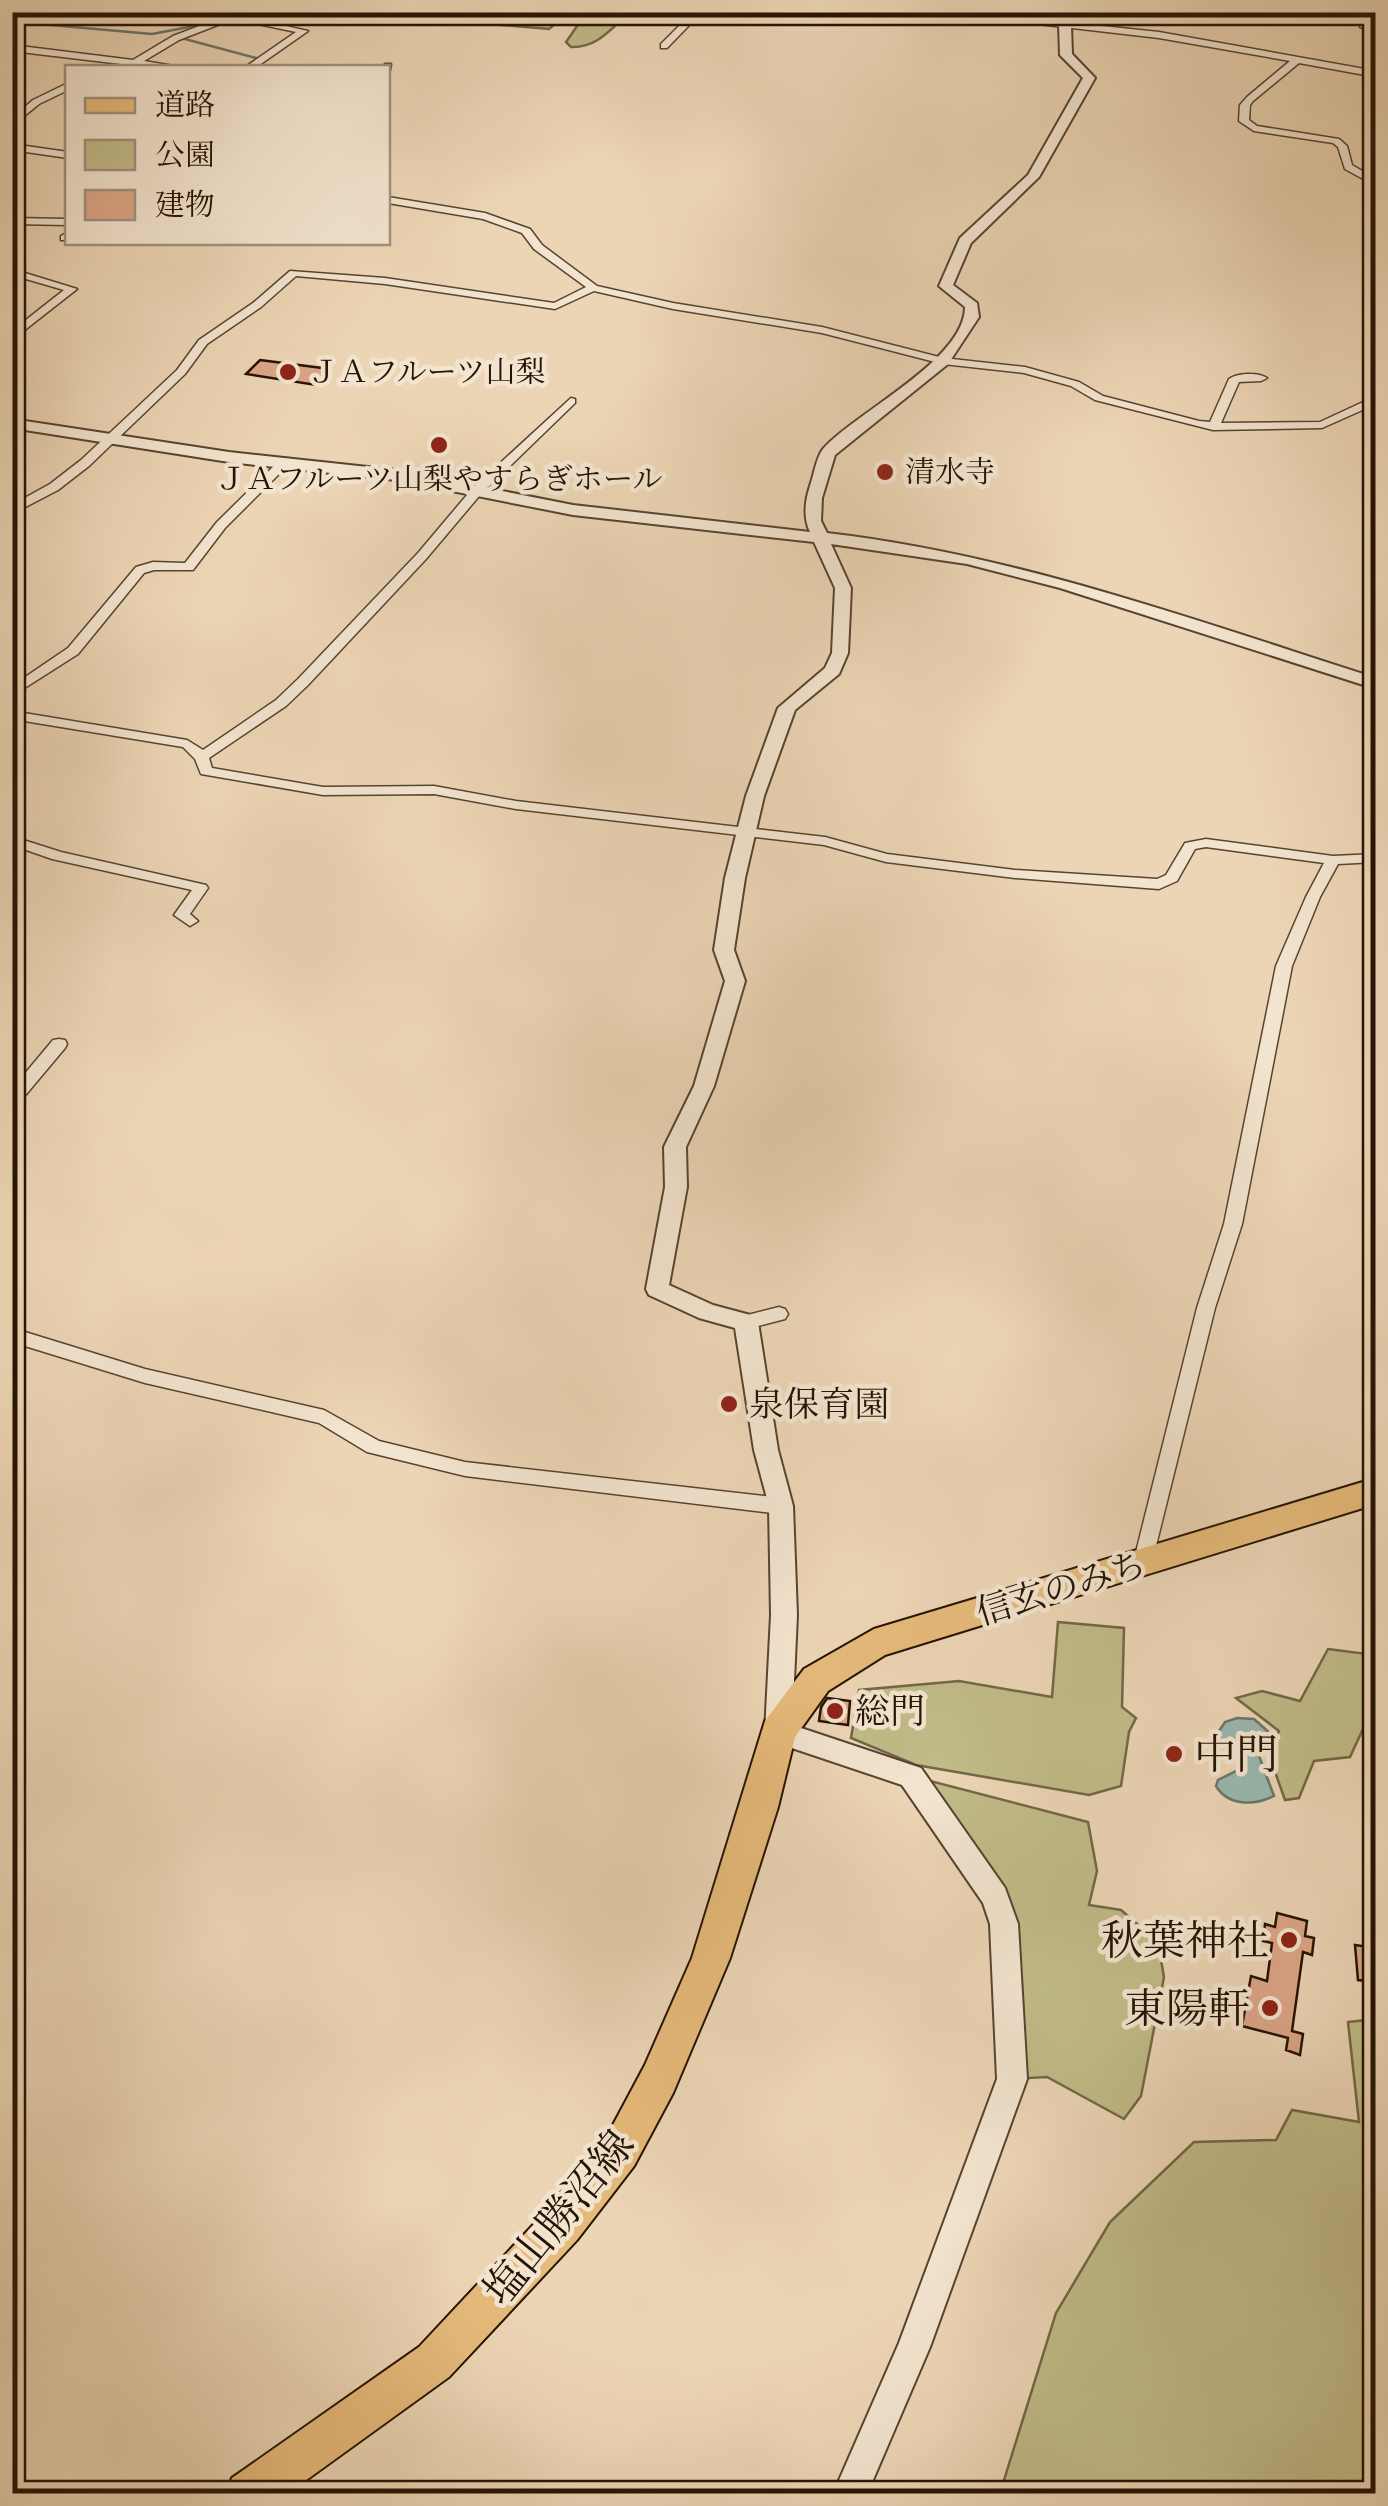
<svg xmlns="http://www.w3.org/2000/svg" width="1388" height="2506" viewBox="0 0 1388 2506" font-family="'EB Garamond','Noto Serif JP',serif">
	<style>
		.green { fill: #c0bb88; stroke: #726846; stroke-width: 2.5 }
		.water { fill: #99b8b0; stroke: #6b766b; stroke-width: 2.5 }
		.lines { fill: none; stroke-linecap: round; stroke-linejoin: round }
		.stream { stroke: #6b766b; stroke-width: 2.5 }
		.building { fill: #dca688; stroke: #251404; stroke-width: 2.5 }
		.minor-casing { stroke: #574430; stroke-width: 3 }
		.tertiary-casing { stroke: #574430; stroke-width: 4 }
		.primary-casing { stroke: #251404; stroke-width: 4 }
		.minor { fill: #f3e4cf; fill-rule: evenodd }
		.tertiary { fill: #f3e4cf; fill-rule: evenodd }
		.primary { fill: #e6ba7a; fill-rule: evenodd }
		.poi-dot { fill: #8f2418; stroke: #f3e4cf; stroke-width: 4 }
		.labels { text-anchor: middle; stroke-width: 9; stroke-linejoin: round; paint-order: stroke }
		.far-poi-label { font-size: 30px; fill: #251404; stroke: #f3e4cf; text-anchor: start }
		.poi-label { font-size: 35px; fill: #251404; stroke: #f3e4cf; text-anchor: start }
		.street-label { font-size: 35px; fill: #251404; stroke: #f3e4cf }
		.near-poi-label { font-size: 42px; fill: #251404; stroke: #f3e4cf; text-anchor: end }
		.near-street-label { font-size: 42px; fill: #251404; stroke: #f3e4cf }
	</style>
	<rect width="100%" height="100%" fill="#ecd5b5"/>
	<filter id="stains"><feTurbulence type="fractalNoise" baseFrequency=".002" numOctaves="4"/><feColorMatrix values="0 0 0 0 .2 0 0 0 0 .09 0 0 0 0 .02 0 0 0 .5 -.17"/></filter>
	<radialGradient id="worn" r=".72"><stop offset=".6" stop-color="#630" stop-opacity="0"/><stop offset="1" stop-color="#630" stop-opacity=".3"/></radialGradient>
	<!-- green -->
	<path class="green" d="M483,13V12L629,13C611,29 597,48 571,47L566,42L582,19L564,17L549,29L489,24L477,18Z
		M1058,1622L1124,1628L1122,1707L1136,1718L1129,1732L1121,1786L1089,1795L916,1765L851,1738L859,1690L959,1681L1052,1697Z
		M1328,1649L1375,1655V1716H1369L1350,1757L1314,1761L1299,1798L1285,1800L1268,1752L1279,1731L1236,1698L1262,1691L1300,1701Z
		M911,1776L1088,1822L1097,1871L1089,1905L1121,1910L1158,1942L1164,1977L1141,2096L1124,2119L1047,2077L1012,2079L1004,1925Z
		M1375,2019V2493H1000L1056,2313L1110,2222L1194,2142L1276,2140L1292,2110L1359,2122L1348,2022Z"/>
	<!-- water -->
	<path class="water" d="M1237,1718L1254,1719L1272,1735L1258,1753L1274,1796C1254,1806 1228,1806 1216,1786L1218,1780L1242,1768L1239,1749L1220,1738L1219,1731L1225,1722Z"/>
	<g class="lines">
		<!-- stream -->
		<path class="stream" d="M12,15L21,16
			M26,17L17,22L152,34L210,23
			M181,38L260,59"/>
	</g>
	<!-- building -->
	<path class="building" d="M260,360L330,369L316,385L246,374Z
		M827,1698L850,1701L848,1725L819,1721L821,1707Z
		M1277,1913L1307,1921L1305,1936L1314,1938L1312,1955L1303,1952L1292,2031L1303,2034L1300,2055L1286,2050L1288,2038L1242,2026L1251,1976L1267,1981L1272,1943L1263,1941L1265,1924L1275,1927Z
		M1355,1945L1376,1948V1982L1358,1980Z"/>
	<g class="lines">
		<!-- minor casing -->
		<g class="minor-casing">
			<path id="minor" d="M208,12H248L242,16L308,31L255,68H244L296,32L233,19L179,40L144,61L186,68H155L12,51V45L133,60L173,36L223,17Z
				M693,12H702L667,48H661V44Z
				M861,12H872L855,24H849V20Z
				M933,12H967L1159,32L1376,71V77L1299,63L1253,101L1250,105L1249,120L1257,126L1339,139L1347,146L1352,165L1376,179V186L1345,169L1338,147L1333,143L1254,131L1239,121L1240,105L1247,97L1290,61L1159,38Z
				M1368,12H1376L1369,25L1376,26V32L1360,27Z
				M385,64H391L390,70L383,68Z
				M68,83V90L39,104L12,126V118L33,100Z
				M12,144L68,152V158L12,150Z
				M388,197L485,213L530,229L542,245L597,286L673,303L822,327L943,358L1025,367L1079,382L1103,396L1199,421L1210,422L1229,379C1237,373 1258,372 1267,378L1261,381L1239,382L1221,423L1320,422L1376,396V404L1322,428L1213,430L1095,400L1071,386L1024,373L943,364L822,333L673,309L594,291L555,309L385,284L296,276L261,307L207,344L185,374L89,466L58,490L12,514V505L50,484L81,460L177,370L199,340L253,303L290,271L385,278L554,303L586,287L534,249L522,233L483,219L388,203Z
				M12,218L68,219V225L12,224Z
				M68,232V240H61V236Z
				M12,269L77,289L12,340V331L64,290L12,275Z
				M571,398L575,399V403L480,495L426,559L308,685L286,706L209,758L212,768L323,787L434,786L516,801L825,837L887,854L1015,870L1157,879L1166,875L1185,843L1206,839L1333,856L1376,854V862L1338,864L1320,897L1292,966L1242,1224L1215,1308L1150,1570L1143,1572L1136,1570L1133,1564L1197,1308L1224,1224L1276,966L1306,897L1324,863L1206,847L1195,849L1177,881L1159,889L1015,878L886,862L824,845L516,809L434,794L323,795L201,774L195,759L183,747L12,719V711L187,740L203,750L276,700L298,679L418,553L472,489Z
				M280,460L290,463L225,528L193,570H154L144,573L78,654L12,696V686L68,648L136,567L153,562L185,563L217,522Z
				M17,838L61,852L206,885L208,888L190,914L198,921L190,926L174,915L192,890L52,859L12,845V839Z
				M59,1039L65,1040L67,1044L65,1048L18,1104L12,1105V1089L53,1040Z
				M779,1307L785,1309L788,1314L785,1319L746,1329L740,1327L737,1322L740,1317Z
				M12,1328L145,1369L324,1410L379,1441L465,1462L781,1498L788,1501L791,1506L788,1511L781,1514L465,1476L367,1452L319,1423L145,1383L12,1342Z"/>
		</g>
		<!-- tertiary casing -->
		<g class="tertiary-casing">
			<path id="tertiary" d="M1050,12H1061L1071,25L1072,54L1095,78L1039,177L971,243L953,285L977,303L979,317L948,364L835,455L822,498L821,521L827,533C1017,555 1194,620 1376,678V689L1060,588L967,564L831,544L851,588L848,653L839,674L795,710L764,796L745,878L734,950L745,981L714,1086L686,1147L687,1187L669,1285L713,1305L754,1316L758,1322L778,1450L793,1506L797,1615L792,1725L921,1768L1005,1888L1018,1924L1027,2079L930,2347L867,2494H833L899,2343L997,2079L990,1924L983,1903L902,1785L768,1740L765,1732L771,1615L769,1506L754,1450L735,1328L699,1318L649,1295L646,1289L665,1187L664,1147L694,1086L725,981L714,950L725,878L746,796L778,708L825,668L832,653L835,588L814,542L573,515L396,480L229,462L12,428V419L229,452L396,470L573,505L810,532C803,517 805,501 810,486C814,475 816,458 823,449C856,412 965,360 965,307L939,286L960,238L1028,175L1083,78L1060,55L1059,25Z"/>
		</g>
		<!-- primary casing -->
		<g class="primary-casing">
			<path id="primary" d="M1376,1478V1504L885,1655L828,1691L795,1737L778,1807L730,1958L673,2093L634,2166L577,2240L449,2377L287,2494H226L232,2478L419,2347L547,2210L606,2138L645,2065L692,1958L765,1721L804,1669L874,1629Z"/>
		</g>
		<!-- minor -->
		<use href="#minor" class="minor"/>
		<!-- tertiary -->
		<use href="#tertiary" class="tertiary"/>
		<!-- primary -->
		<use href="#primary" class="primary"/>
	</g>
	<!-- markers -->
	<g class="poi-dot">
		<circle cx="288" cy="372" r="10"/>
		<circle cx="439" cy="445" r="10"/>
		<circle cx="885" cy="472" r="10"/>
		<circle cx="729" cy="1404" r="10"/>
		<circle cx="835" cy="1711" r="10"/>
		<circle cx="1174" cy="1754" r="10"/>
		<circle cx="1289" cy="1940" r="10"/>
		<circle cx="1270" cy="2008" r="10"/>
	</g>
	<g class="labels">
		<!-- far-poi labels -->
		<g class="far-poi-label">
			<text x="308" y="382">ＪＡフルーツ山梨</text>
			<text x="905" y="482">清水寺</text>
			<text x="439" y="489" text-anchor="middle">ＪＡフルーツ山梨やすらぎホール</text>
		</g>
		<!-- poi labels -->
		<g class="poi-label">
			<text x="749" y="1416">泉保育園</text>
			<text x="855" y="1723">総門</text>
		</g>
		<!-- street labels -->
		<g class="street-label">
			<text transform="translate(1061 1588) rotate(-17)" y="12">信玄のみち</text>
		</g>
		<!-- near-poi labels -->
		<g class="near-poi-label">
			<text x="1194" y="1769" text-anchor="start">中門</text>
			<text x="1269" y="1955">秋葉神社</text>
			<text x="1250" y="2023">東陽軒</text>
		</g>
		<!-- near-street labels -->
		<g class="near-street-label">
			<text transform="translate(558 2217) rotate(-51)" y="15">塩山勝沼線</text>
		</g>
	</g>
	<!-- margin -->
	<rect width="1388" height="2506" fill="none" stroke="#ecd5b5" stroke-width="50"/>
	<rect x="15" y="15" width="1358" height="2476" fill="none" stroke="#251404" stroke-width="5"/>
	<rect x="25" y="25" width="1338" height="2456" fill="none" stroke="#251404" stroke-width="2.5"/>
	<!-- legend -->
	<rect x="65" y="65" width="325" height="180" fill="#f3e4cf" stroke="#a1917e" stroke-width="2.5"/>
	<rect x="85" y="98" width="50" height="15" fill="#e6ba7a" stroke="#a1917e" stroke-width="2.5"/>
	<text x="155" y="115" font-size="30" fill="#251404">道路</text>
	<rect x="85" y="140" width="50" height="30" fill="#c0bb88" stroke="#a1917e" stroke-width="2.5"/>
	<text x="155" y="165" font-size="30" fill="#251404">公園</text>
	<rect x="85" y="190" width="50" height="30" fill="#dca688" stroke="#a1917e" stroke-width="2.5"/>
	<text x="155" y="215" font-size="30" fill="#251404">建物</text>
	<rect width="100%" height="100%" filter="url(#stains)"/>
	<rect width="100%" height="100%" fill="url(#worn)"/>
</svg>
